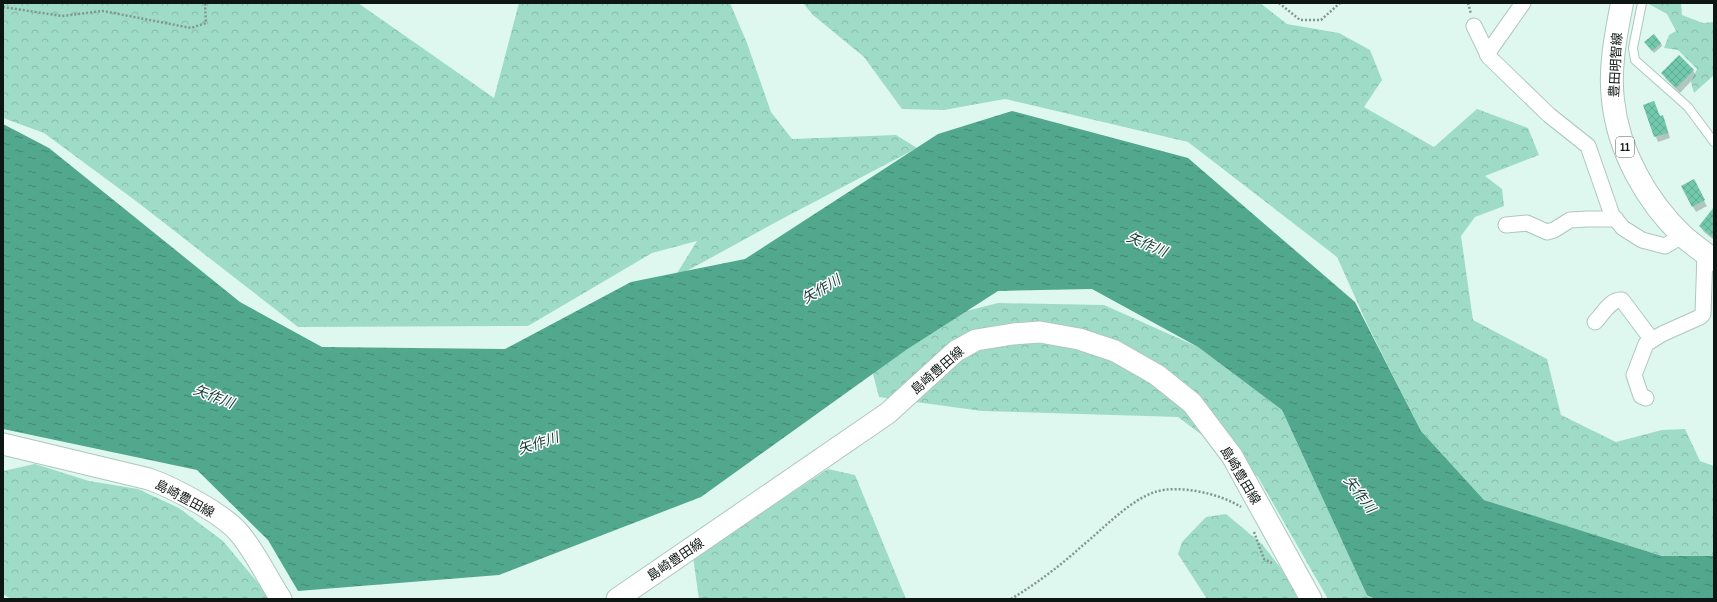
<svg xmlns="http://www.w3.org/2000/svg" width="1717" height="602" viewBox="0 0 1717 602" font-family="'Sofia Sans Condensed','Noto Sans JP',sans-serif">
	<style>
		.forest { fill: url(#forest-crowns) }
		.water { fill: url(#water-ripples) }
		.shadow { fill: #0003 }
		.building { fill: url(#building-cross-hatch) }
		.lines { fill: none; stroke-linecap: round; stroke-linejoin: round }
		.lane-casing { stroke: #aec7be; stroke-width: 10 }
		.street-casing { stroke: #aec7be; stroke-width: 17 }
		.secondary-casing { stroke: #aec7be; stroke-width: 23 }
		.primary-casing { stroke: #aec7be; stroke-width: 24 }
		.path { stroke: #83958e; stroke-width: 2.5; stroke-dasharray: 2 2; stroke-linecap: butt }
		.lane { stroke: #fff; stroke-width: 8 }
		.street { stroke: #fff; stroke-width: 15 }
		.secondary { stroke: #fff; stroke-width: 21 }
		.primary { stroke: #fff; stroke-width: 22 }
		.labels { text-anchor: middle; stroke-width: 3; stroke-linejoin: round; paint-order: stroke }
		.shield { fill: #fff; stroke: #565c5a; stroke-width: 1 }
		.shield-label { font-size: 12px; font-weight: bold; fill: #0d1613 }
		.street-label { font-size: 13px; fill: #0d1613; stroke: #fff }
		.water-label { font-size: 14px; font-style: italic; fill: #153d31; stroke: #fff }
	</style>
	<defs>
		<pattern id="forest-crowns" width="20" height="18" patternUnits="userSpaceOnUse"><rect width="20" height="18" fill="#9edcc7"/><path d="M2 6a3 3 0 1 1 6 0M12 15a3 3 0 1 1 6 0" fill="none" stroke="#87bcaa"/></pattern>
		<pattern id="water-ripples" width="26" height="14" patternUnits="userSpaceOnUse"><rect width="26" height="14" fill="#51a88d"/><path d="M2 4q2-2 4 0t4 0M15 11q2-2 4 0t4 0" fill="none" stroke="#428872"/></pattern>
		<pattern id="building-cross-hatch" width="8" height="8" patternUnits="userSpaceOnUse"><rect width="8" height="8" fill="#72c8ac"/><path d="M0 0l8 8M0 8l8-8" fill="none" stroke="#62ab93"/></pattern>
	</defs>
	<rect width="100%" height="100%" fill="#dff8ef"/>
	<!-- forest -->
	<path class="forest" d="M3,3H358L494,98L519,3H730L747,43L771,112L792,139L896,135L917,148L778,221L674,278L697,241L652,253L528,326L298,327L136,201L44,133L3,118Z
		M803,3H1260L1287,24L1339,33L1370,50L1382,80L1364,107L1434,147L1477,109L1528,128L1539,155L1485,176L1502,189L1504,206L1475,217L1461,236L1473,320L1547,359L1561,415L1616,442L1662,430L1685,429L1700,461L1714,466V556H1662L1484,500L1421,431L1368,326L1337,257L1188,142L1005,99L944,110L902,109L864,57L813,15Z
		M1647,3H1681L1682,15L1703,23L1714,22V75L1694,93L1691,82L1697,69L1678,50L1664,48L1669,35L1676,31L1667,14Z
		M998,303L1104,305L1198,347L1282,410L1339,534L1372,598L1369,599H1328L1258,477L1178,417L982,411L879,397L866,347L903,327Z
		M35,464L89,481L138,489L179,508L223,541L259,584L269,599H11L3,594V471Z
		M828,469L855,475L906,599H699L693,557Z
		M1226,514L1262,544L1290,580L1298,599H1207L1178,554L1182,542L1206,517Z"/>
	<!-- water -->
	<path class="water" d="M1012,111L1188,158L1355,302L1421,431L1484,500L1662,556H1714V599H1375L1367,595L1282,410L1198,347L1092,289L998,291L906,350L701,497L499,575L298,591L268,540L197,470L3,429V124L49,148L240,302L322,347L505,349L631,282L745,259L938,134Z"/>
	<!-- shadow -->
	<path class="shadow" d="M1661,43L1662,46L1654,53L1647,45Z
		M1693,70L1696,76L1680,93L1666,79L1663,73Z
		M1654,102L1660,117L1662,116L1665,121L1670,138L1658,142L1644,106Z
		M1693,181L1707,206L1696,212L1682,187Z
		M1714,208V240L1704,232L1700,226Z"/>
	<!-- building -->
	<path class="building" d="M1654,34L1661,43L1652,51L1644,42Z
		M1679,55L1694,70L1676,88L1661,73Z
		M1654,101L1660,116L1663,115L1668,133L1654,137L1643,105Z
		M1694,179L1705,200L1692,207L1681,186Z
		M1714,207V238L1699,226Z"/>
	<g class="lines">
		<!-- lane casing -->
		<g class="lane-casing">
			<path id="lane" d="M1642,3L1633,48L1635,60L1688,107L1714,142"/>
		</g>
		<!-- street casing -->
		<g class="street-casing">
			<path id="street" d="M1474,26L1489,57L1549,115L1588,146L1612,215L1623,228L1642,240L1665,246L1682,236
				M1487,54L1523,3
				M1506,225L1527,223L1547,232L1554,230L1570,220L1587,219H1616
				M1595,322C1603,314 1610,299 1622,300L1652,340
				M1646,398L1641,396L1634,375L1646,344L1662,334L1700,317L1703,314L1705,253"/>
		</g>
		<!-- secondary casing -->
		<g class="secondary-casing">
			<path id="secondary" d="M3,444L149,479C174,488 224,514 240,534C255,552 268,579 281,599
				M617,599L888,413L956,351L976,340L1013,334L1040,332L1079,339L1115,351L1157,375L1192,403L1232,456L1311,599"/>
		</g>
		<!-- primary casing -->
		<g class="primary-casing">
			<path id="primary" d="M1622,3C1616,34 1609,68 1613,100C1618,150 1646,201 1683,236C1692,244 1703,252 1714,260"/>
		</g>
		<!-- path -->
		<path class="path" d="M1279,3L1300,20H1321L1340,3
			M1468,3L1471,14
			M3,7L62,16L103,11L191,28L206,23L205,3
			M1254,532L1264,559L1272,563
			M1011,599C1036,584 1060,566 1082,546C1103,529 1130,500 1155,492C1179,484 1221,494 1241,507"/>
		<!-- lane -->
		<use href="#lane" class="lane"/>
		<!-- street -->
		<use href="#street" class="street"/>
		<!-- secondary -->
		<use href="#secondary" class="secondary"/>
		<!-- primary -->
		<use href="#primary" class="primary"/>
	</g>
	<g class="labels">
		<!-- shield labels -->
		<rect class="shield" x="1616" y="137" width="18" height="20" rx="3"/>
		<g class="shield-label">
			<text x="1625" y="151">11</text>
		</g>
		<!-- street labels -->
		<g class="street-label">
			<text transform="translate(1615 65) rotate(-87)" y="5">豊田明智線</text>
			<text transform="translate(937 370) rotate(-41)" y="5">島崎豊田線</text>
			<text transform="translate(1241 475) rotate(59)" y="5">島崎豊田線</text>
			<text transform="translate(185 498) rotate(28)" y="5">島崎豊田線</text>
			<text transform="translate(675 559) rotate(-34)" y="5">島崎豊田線</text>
		</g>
		<!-- water labels -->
		<g class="water-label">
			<text transform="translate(1147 244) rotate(23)" y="5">矢作川</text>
			<text transform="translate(821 289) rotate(-31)" y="5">矢作川</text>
			<text transform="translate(214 396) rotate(21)" y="5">矢作川</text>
			<text transform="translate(538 443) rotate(-18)" y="5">矢作川</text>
			<text transform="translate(1360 494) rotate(53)" y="5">矢作川</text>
		</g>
	</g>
	<!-- border -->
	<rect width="1717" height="602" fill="none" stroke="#0d1613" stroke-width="8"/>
</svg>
